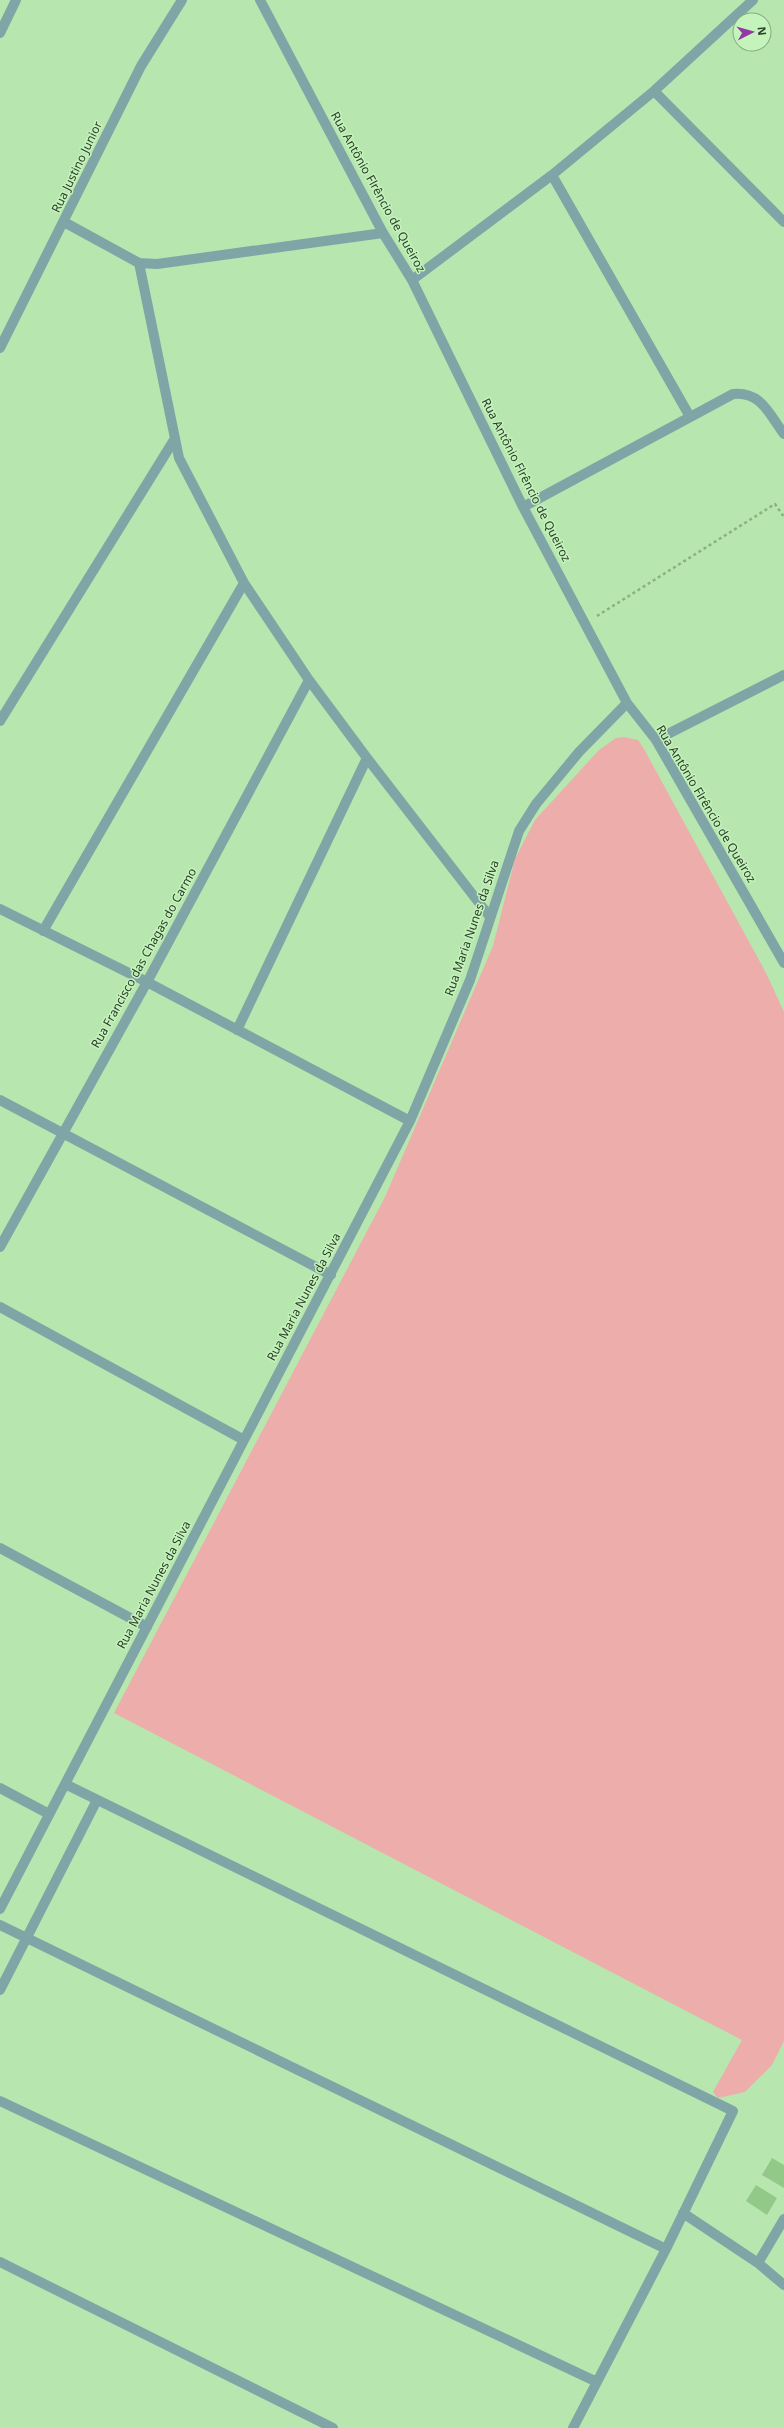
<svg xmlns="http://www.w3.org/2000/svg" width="784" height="2428" viewBox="0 0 784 2428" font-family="'Noto Sans',sans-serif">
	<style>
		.green { fill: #edadab }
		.building { fill: #92c989 }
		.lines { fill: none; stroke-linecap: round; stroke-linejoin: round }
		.path { stroke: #8bb084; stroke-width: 2.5; stroke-dasharray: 3 3; stroke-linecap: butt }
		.minor { stroke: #80a5a7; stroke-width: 10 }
		.labels { text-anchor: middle; stroke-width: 3; stroke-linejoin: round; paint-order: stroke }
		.street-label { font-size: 12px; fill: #2c3e29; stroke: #c4f3bc }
	</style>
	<rect width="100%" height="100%" fill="#b7e6af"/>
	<!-- green -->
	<path class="green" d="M624,737L638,740L644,749L766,973L784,1012V2041L772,2065L745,2092L718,2098L713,2092L742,2040L114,1713L385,1197L493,946L515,859L535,820L599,750L616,738Z"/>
	<!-- building -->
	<path class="building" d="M772,2158L784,2165V2188L762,2175Z
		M756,2185L777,2198L767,2215L746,2201Z"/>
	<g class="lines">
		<!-- path -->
		<path class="path" d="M597,616L775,504L784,517"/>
		<!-- minor -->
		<path class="minor" d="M260,0L383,233L412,280L523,507L627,703L656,740L784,963
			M0,33L16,0
			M654,91L784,222
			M552,175L689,415
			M64,222L139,263L157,264L383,233
			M139,263L179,458L244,583L309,680L367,758L490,917
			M412,280L552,175L654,91L753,0
			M0,348L141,66L182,0
			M523,507L733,394C761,391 769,414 784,434
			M0,721L174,440
			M656,740L784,675
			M0,909L147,982L410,1121
			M43,931L244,583
			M237,1030L367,758
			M0,1100L331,1275
			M0,1247L147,982L309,680
			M0,1307L244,1440
			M0,1548L147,1627
			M65,1784L733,2111L666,2249L573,2428
			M0,1788L49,1814
			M0,1909L410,1121L470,980L519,831L536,804L579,752L627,703
			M0,1925L666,2249
			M0,1990L97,1800
			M0,2101L597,2382
			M683,2213L758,2263L784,2285
			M0,2262L333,2428
			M758,2263L784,2219"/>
	</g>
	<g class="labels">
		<!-- street labels -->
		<g class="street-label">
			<text transform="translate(77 167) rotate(-64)" y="4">Rua Justino Junior</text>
			<text transform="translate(378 192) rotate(61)" y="4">Rua Antônio Flrêncio de Queiroz</text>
			<text transform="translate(526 480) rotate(63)" y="4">Rua Antônio Flrêncio de Queiroz</text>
			<text transform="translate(706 804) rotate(59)" y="4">Rua Antônio Flrêncio de Queiroz</text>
			<text transform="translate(472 928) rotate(-71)" y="4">Rua Maria Nunes da Silva</text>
			<text transform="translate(144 958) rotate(-61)" y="4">Rua Francisco das Chagas do Carmo</text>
			<text transform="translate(304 1297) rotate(-62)" y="4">Rua Maria Nunes da Silva</text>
			<text transform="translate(154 1585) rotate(-62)" y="4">Rua Maria Nunes da Silva</text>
		</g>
	</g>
	<!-- north arrow -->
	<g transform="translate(752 32) rotate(84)"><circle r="19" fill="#c4f3bc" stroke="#87ab81"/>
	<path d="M0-3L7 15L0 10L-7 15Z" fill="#9439a4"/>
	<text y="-6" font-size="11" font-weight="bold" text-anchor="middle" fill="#2c3e29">N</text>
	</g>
</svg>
